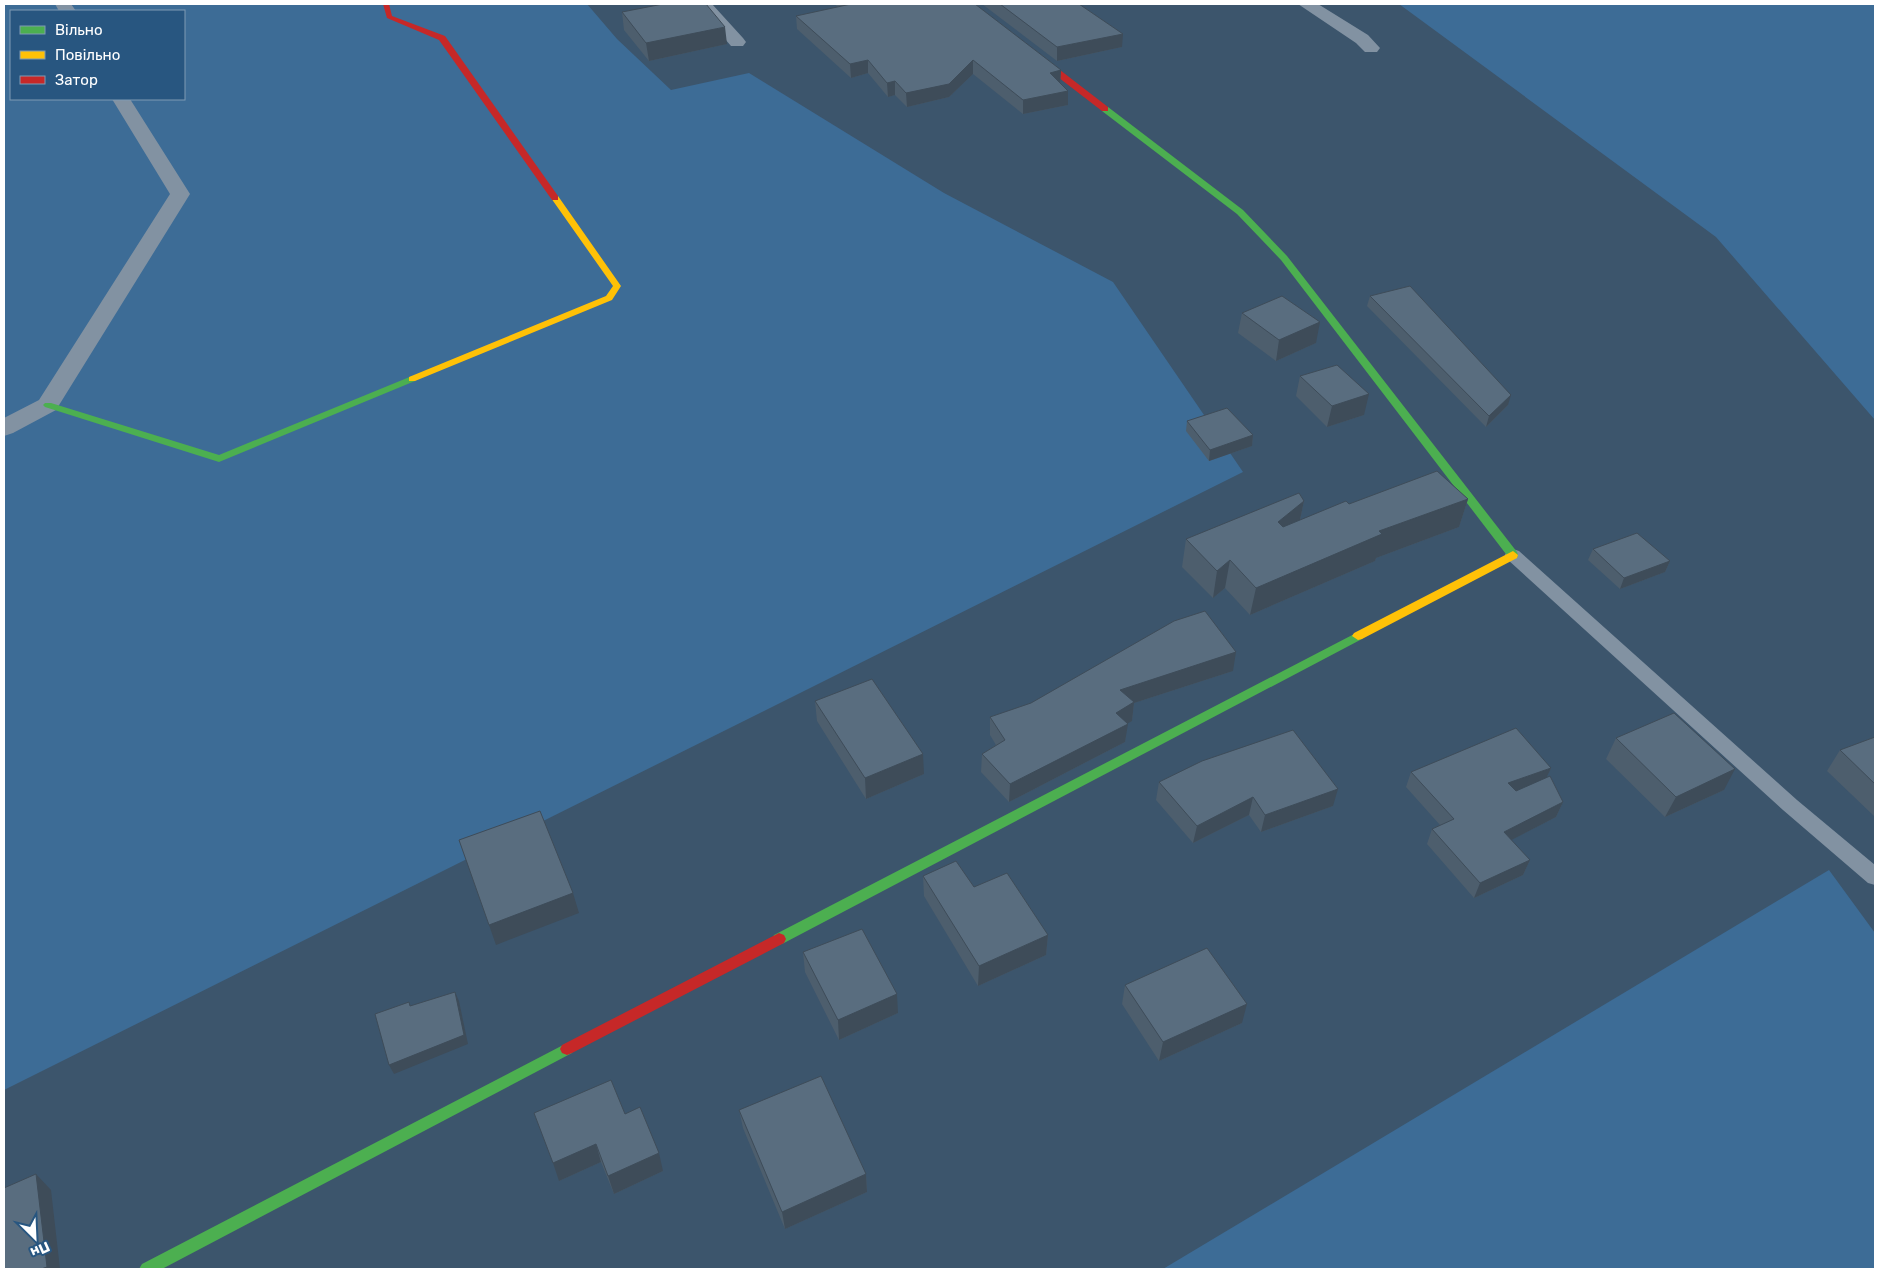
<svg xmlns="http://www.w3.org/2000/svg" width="1879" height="1273" viewBox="0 0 1879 1273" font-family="Rubik,sans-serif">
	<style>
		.green { fill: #3d6c96; fill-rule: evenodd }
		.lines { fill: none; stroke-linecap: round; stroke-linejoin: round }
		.lane { fill: #8292a2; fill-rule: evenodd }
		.street { fill: #8292a2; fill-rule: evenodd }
		.fast { fill: #4caf50; fill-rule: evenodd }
		.slow { fill: #ffc107; fill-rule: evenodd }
		.jam { fill: #c62828; fill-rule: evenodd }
		.wall { fill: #4d5e6d }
		.shaded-wall { fill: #3e4c59 }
		.building { fill: #596d7f; stroke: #3e4c59 }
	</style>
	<rect width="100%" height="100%" fill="#3c556c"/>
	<!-- green -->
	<path class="green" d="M4,4H587L617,39L671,90L749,73L944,193L1113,282L1243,472L4,1090ZM11,11H184V99H11Z
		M1399,4H1875V420L1716,237Z
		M1829,870L1875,933V1269H1163Z"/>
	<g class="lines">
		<!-- lane -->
		<path class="lane" d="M1513,549L1519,551L1797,800L1875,865V885L1868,883L1783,810L1507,559L1505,555L1507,551Z"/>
		<!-- street -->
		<path class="street" d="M55,4H71L76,11H59Z
			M695,4H712L743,38L746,42L743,46H731Z
			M1298,4H1318L1368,35L1380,48L1377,52H1365L1356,43Z
			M112,99H130L190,194L56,410L13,433L4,436V418L39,400L170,194Z"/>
		<!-- fast -->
		<path class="fast" d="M1102,107H1108L1243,210L1287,256L1517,552L1518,555L1517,558H1509L1281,260L1237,214L1102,111Z
			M412,376L417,379L415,381L219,462L45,407L43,405L45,403H51L219,455Z
			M1358,632L1362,633L1364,636L1362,639L784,943L779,945L774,943L772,939L774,935Z
			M567,1043L572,1045L574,1049L572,1053L162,1269H139L142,1264Z"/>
		<!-- slow -->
		<path class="slow" d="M552,196H558L621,286L612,300L415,381H409V377L606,296L613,286L551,198Z
			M1513,551L1518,555L1517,558L1362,639L1358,640L1352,636L1354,633Z"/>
		<!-- jam -->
		<path class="jam" d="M383,4H389L392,16L445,36L558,196V200H552L439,40L387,18Z
			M1028,50H1034L1108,107V111H1102L1028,54Z
			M779,933L784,935L786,939L784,943L572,1053L567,1055L562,1053L560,1049L562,1045Z"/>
	</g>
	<!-- wall -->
	<path class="wall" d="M834,4H975L1061,70L1060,83L1068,91V105L1023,114L973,74L949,97L907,107L895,95L888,97L868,73L851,78L797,29L796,16L838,7Z
		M982,4H1079L1122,47L1057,61Z
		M622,12L727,44L649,61L624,30Z
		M1370,296L1508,405L1486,427L1367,306Z
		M1242,313L1316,343L1276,361L1238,333Z
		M1300,376L1364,415L1327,427L1296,396Z
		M1187,421L1253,435L1252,446L1209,461L1186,431Z
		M1468,499L1459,527L1376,558L1375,561L1250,615L1225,588L1213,598L1182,567L1186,539L1304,501L1300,520L1349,504Z
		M1593,549L1670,561L1665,572L1620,589L1588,560Z
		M1233,671L1134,703L1132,721L1127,723L1125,742L1009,802L981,772L982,754L996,745L990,735V717Z
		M815,701L924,774L866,799L817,721Z
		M1875,737V816H1874L1827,771L1840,750Z
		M1616,738L1724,790L1665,817L1606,759Z
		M1551,768L1546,778L1563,802L1556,817L1511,840L1530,860L1523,875L1474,898L1427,844L1432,829L1440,825L1406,787L1411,772Z
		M1159,782L1333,806L1261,832L1249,815L1193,843L1156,800Z
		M923,876L974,887L1048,935L1046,955L978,986L924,896Z
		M803,952L898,1013L839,1040L805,972Z
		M1125,985L1242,1023L1159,1061L1122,1004Z
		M739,1110L866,1174L867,1192L785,1229L743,1128Z
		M625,1114L663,1171L614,1194L601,1162L559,1181Z"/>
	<!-- shaded-wall -->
	<path class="shaded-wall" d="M725,27L727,44L649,61L646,43Z
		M1123,34L1122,47L1057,61V47Z
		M868,60V73L851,78L850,64Z
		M973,60V74L949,97L907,107L906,93Z
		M1061,70L1060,84L1050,73Z
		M895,81V95L888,97L887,83Z
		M1068,91V105L1023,114V100Z
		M1320,322L1316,343L1276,361L1279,340Z
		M1369,394L1364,415L1327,427L1332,406Z
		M1511,395L1508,405L1486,427L1489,416Z
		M1253,435L1252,446L1209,461L1210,450Z
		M1468,499L1459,527L1376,558L1375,561L1250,615L1256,588L1379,531Z
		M1304,501L1298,529L1272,550L1278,522Z
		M1230,560L1225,588L1213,598L1217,571Z
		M1670,561L1665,572L1620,589L1624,578Z
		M1236,652L1233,671L1134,703L1132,721L1123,726L1128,724L1125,742L1009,802L1010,784L1120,690Z
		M923,754L924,774L866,799L865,778Z
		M1551,768L1544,783L1502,798L1508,783Z
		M1735,769L1724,790L1665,817L1676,797Z
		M1338,789L1333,806L1261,832L1265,815Z
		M1253,797L1249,815L1193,843L1197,826Z
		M1563,802L1556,817L1498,847L1504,832Z
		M1530,860L1523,875L1474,898L1480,883Z
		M573,893L579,913L496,945L489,925Z
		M1048,935L1046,955L978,986L979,966Z
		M455,992L459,1001L468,1044L394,1074L389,1065Z
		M897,994L898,1013L839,1040L838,1020Z
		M1247,1004L1242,1023L1159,1061L1163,1042Z
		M596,1144L601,1162L559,1181L553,1163Z
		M659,1153L663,1171L614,1194L608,1176Z
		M36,1174L51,1190L60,1269H41Z
		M866,1174L867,1192L785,1229L782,1212Z"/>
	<!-- building -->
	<path class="building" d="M663,4H706L725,27L646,43L622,12Z
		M851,4H975L1061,70L1050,73L1068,91L1023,100L973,60L949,84L906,93L895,81L887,83L868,60L850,64L796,16Z
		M1000,4H1079L1123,34L1057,47Z
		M1410,286L1511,395L1489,416L1370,296Z
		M1282,296L1320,322L1279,340L1242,313Z
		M1337,365L1369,394L1332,406L1300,376Z
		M1227,408L1253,435L1210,450L1187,421Z
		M1437,471L1468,499L1379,531L1382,534L1256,588L1230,560L1217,571L1186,539L1299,493L1304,501L1278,522L1283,527L1346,501L1349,504Z
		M1637,533L1670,561L1624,578L1593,549Z
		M1205,611L1236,652L1120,690L1134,702L1116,713L1128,724L1010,784L982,754L1005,740L990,717L1031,703L1174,621Z
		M872,679L923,754L865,778L815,701Z
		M1674,713L1735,769L1676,797L1616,738Z
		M1516,728L1551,768L1508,783L1516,791L1550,776L1563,802L1504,832L1530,860L1480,883L1432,829L1454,819L1411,772Z
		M1293,730L1338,789L1265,815L1253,797L1197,826L1159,782L1202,761Z
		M1875,737V784L1840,750Z
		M540,811L573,893L489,925L459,840Z
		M956,861L974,887L1007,873L1048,935L979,966L923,876Z
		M862,929L897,994L838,1020L803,952Z
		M1207,948L1247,1004L1163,1042L1125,985Z
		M455,992L464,1035L389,1065L375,1014L409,1002L410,1006Z
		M821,1076L866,1174L782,1212L739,1110Z
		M611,1080L625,1114L640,1107L659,1153L608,1176L596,1144L553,1163L534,1113Z
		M36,1174L47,1267L41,1269H4V1188Z"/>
	<!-- border -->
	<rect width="1879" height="1273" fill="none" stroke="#ffffff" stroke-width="10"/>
	<!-- legend -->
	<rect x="10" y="10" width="175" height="90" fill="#285680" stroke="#7e9ab3"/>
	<rect x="20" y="26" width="25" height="8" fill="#4caf50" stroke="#7e9ab3"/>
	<text x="55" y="35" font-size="15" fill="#ffffff">Вільно</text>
	<rect x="20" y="51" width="25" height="8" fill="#ffc107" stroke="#7e9ab3"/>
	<text x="55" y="60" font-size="15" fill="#ffffff">Повільно</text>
	<rect x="20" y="76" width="25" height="8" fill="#c62828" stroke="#7e9ab3"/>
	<text x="55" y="85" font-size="15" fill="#ffffff">Затор</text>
	<!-- north arrow -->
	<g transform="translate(35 1238) rotate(156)" stroke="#285680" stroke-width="4" paint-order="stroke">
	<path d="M0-4L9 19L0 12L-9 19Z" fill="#ffffff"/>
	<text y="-8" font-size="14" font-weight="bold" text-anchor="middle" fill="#ffffff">Пн</text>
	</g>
</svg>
